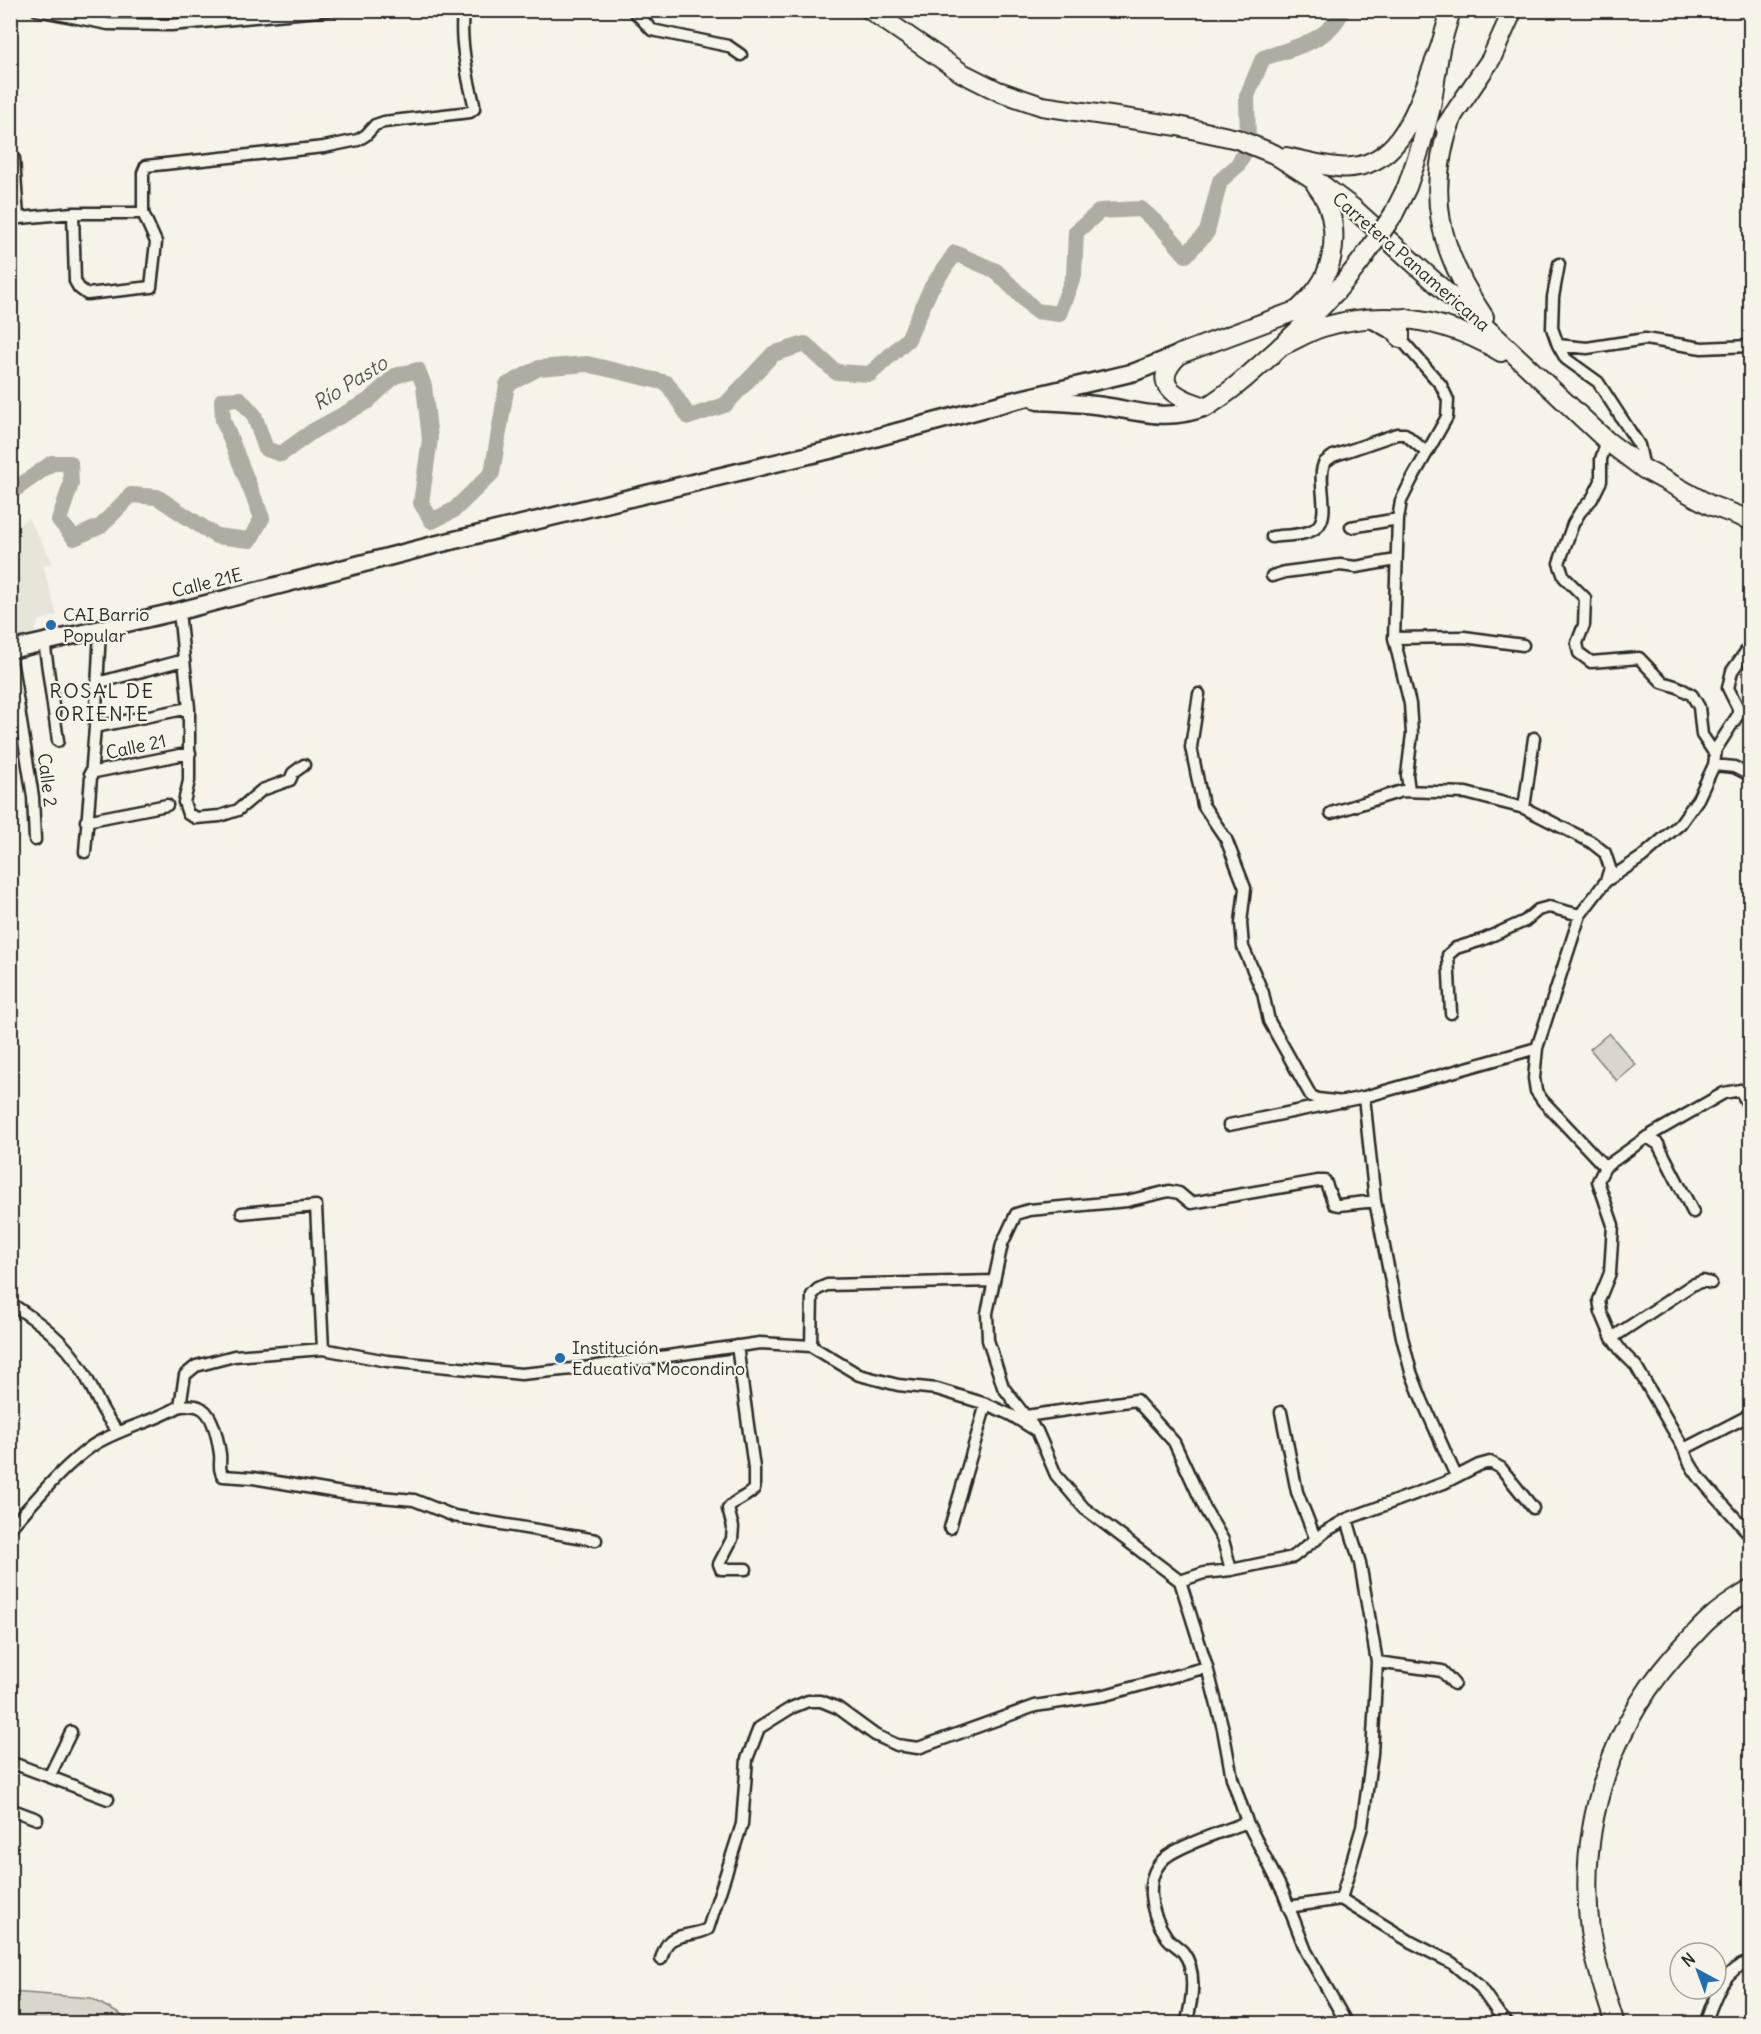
<svg xmlns="http://www.w3.org/2000/svg" width="1761" height="2034" viewBox="0 0 1761 2034" font-family="Delius,sans-serif">
	<style>
		.built { fill: #e8e4da }
		.green { fill: #dad6cc; stroke: #82807c; stroke-width: 1.5 }
		.lines { fill: none; stroke-linecap: round; stroke-linejoin: round }
		.river { stroke: #afaca4; stroke-width: 16 }
		.minor-casing { stroke: #2b2b2b; stroke-width: 15 }
		.secondary-casing { stroke: #2b2b2b; stroke-width: 21 }
		.primary-casing { stroke: #2b2b2b; stroke-width: 22 }
		.trunk-casing { stroke: #2b2b2b; stroke-width: 22 }
		.minor { stroke: #f7f3e8; stroke-width: 10 }
		.secondary { stroke: #f7f3e8; stroke-width: 16 }
		.primary { stroke: #f7f3e8; stroke-width: 18 }
		.trunk { stroke: #f7f3e8; stroke-width: 18 }
		.primary-bridge-casing { stroke: #2b2b2b; stroke-width: 22; stroke-linecap: butt }
		.primary-bridge { stroke: #f7f3e8; stroke-width: 18 }
		.poi-dot { fill: #1f6fb2; stroke: #f7f3e8; stroke-width: 2 }
		.labels { text-anchor: middle; stroke-width: 4.5; stroke-linejoin: round; paint-order: stroke }
		.street-label { font-size: 18px; fill: #2b2b2b; stroke: #f7f3e8 }
		.poi-label { font-size: 18px; fill: #2b2b2b; stroke: #f7f3e8; text-anchor: start }
		.water-label { font-size: 20px; font-style: italic; fill: #53524f; stroke: #f7f3e8 }
		.neighbourhood-label { font-size: 20px; letter-spacing: 1.5px; fill: #2b2b2b; stroke: #f7f3e8 }
	</style>
	<rect width="100%" height="100%" fill="#f7f3e8"/>
	<filter id="ink" filterUnits="userSpaceOnUse"><feTurbulence type="fractalNoise" baseFrequency=".0167" numOctaves="2"/><feDisplacementMap in="SourceGraphic" scale="12" xChannelSelector="R" yChannelSelector="G"/><feConvolveMatrix kernelMatrix="1 2 1 2 8 2 1 2 1" color-interpolation-filters="sRGB"/></filter>
	<g filter="url(#ink)">
		<!-- built -->
		<path class="built" d="M28,518L53,562L43,566L57,615L39,621L33,637L11,642V531Z"/>
		<!-- green -->
		<path class="green" d="M1609,1033L1636,1065L1617,1081L1590,1049Z
			M11,1992L91,1998L135,2023H11Z"/>
		<g class="lines">
			<!-- river -->
			<path class="river" d="M10,493L52,463H70L71,484L59,520L74,538L101,526L131,495L157,497L216,536L250,540L262,518L223,420L222,400L240,399L254,415L266,449L281,454L313,431L368,401L395,376L418,370L424,386L430,439L421,503L432,521L454,510L492,473L507,385L539,368L587,364L667,383L689,417L725,405L773,354L805,344L836,372L870,374L908,339L931,288L955,253L996,271L1036,311L1059,314L1074,275L1076,232L1100,211L1141,209L1163,229L1186,255L1207,232L1220,181L1237,166L1248,146L1247,96L1263,58C1290,49 1331,41 1342,10"/>
			<!-- minor casing -->
			<g class="minor-casing">
				<path id="minor" d="M37,10L108,24L171,25L330,10
					M633,10L652,30L728,46L741,55
					M14,159L18,218
					M73,213L75,281L79,288L87,294L151,287L156,242L143,213V173L146,166L324,147L358,140L366,135L375,125L384,122L470,112L474,109V104C468,81 458,33 464,10
					M10,219L73,213H143
					M1559,264L1553,297L1552,328L1558,345L1566,359L1598,382L1639,445L1644,468
					M1369,321L1400,338L1441,385L1448,400L1447,417L1412,479L1401,501L1398,519L1394,638L1410,704L1412,734L1407,775L1409,790
					M1558,345L1587,348L1645,339L1702,348L1750,346
					M1607,441L1601,459V481L1592,499L1580,512L1573,524L1559,563L1564,577L1585,598L1584,625L1577,643L1579,653L1591,662L1639,658L1662,682L1678,687L1692,695L1699,707L1702,735L1715,754
					M1351,527L1398,519
					M1272,537C1285,535 1308,536 1317,527C1332,514 1315,478 1325,462C1326,461 1332,457 1333,456L1397,434H1405L1426,452
					M1272,576L1285,572L1340,565L1356,567L1396,560
					M179,611L189,708V781L184,802L188,814L196,818L220,816L238,810L262,790L290,780L293,773L304,765
					M1394,638L1464,637L1523,645
					M44,641L58,741
					M10,653L33,797L35,840
					M97,683L184,660
					M1199,694L1191,747L1203,805L1226,839L1245,888L1241,923L1243,947L1263,993L1269,1021L1311,1096L1318,1099L1343,1102
					M95,727L189,708
					M1714,765L1734,767L1750,775
					M90,773L190,753
					M1524,808L1534,738
					M1331,813L1402,791L1466,793L1524,808L1591,842L1605,853L1610,868L1606,881
					M86,821L167,805
					M85,852L95,727L100,630
					M1451,1013L1448,955L1456,948L1482,940L1525,921L1538,910L1549,907L1580,915
					M1740,1090L1750,1108
					M1750,1094L1740,1090L1724,1093L1647,1137L1605,1167L1598,1181L1613,1225L1610,1273L1599,1300L1601,1312L1612,1338L1622,1352L1636,1366L1684,1449C1691,1478 1732,1510 1750,1536
					M1364,1097L1375,1201L1402,1337L1411,1372L1422,1400L1456,1476
					M1229,1125L1364,1097L1537,1048
					M1647,1137L1658,1144L1693,1212
					M1605,1167L1543,1101L1536,1091L1534,1078L1537,1048L1580,915L1606,881L1642,857L1680,824L1698,799L1714,765L1716,749L1738,715V708L1728,688L1732,671L1750,646
					M242,1213L316,1206L323,1349
					M10,1303C38,1321 63,1339 81,1368C94,1389 101,1414 119,1432
					M1612,1338L1692,1285L1703,1281L1711,1283
					M737,1346L754,1468V1489C746,1498 735,1499 728,1509L733,1527L732,1539L719,1564L721,1569H746
					M811,1346L812,1295L818,1289L827,1285L994,1281
					M180,1406C186,1406 193,1404 199,1407C213,1412 218,1440 220,1454C221,1462 218,1470 223,1476L253,1478L348,1494L414,1500L454,1516L596,1540
					M1281,1412L1297,1492L1316,1540
					M1026,1416L1136,1400L1174,1442L1205,1509L1223,1540L1231,1570
					M1033,1426L1003,1387L988,1340L987,1313L1002,1244L1016,1214L1029,1210L1127,1201L1169,1191L1179,1193L1191,1203L1318,1181H1325L1334,1204L1339,1205L1375,1201
					M1684,1449L1750,1415
					M10,1528C37,1499 60,1469 92,1446C119,1428 152,1423 180,1406L185,1375L196,1366L234,1356L323,1349L387,1361L521,1374L583,1368L760,1343L811,1346L859,1375L898,1385L937,1389L986,1404L1011,1415L1037,1431L1056,1475L1084,1508L1180,1581L1207,1667L1223,1729L1232,1778L1247,1822L1283,1892L1306,1951L1347,2024
					M950,1528L986,1404
					M1180,1581L1204,1573L1231,1570L1293,1557L1326,1531L1347,1519L1444,1483L1479,1465L1490,1462L1501,1468L1533,1508
					M1377,1662L1442,1671L1454,1684
					M10,1762L108,1799
					M49,1777L71,1732
					M10,1809L37,1819
					M1341,1899L1362,1827L1372,1754L1377,1662L1360,1563L1347,1519
					M1288,1907L1341,1899L1411,1942L1452,1963L1479,1986L1499,2014L1508,2024
					M661,1959C663,1953 665,1945 670,1941C678,1934 697,1935 708,1929L742,1824L747,1759L759,1728L791,1708L808,1701H821L838,1708L875,1735L897,1745L918,1748L1035,1706L1105,1695L1207,1667
					M1186,2024C1192,2002 1198,1971 1183,1952C1178,1946 1170,1943 1166,1936C1150,1913 1142,1877 1166,1857C1183,1844 1227,1830 1247,1822
					M1705,2024C1714,1999 1723,1968 1750,1962"/>
			</g>
			<!-- secondary casing -->
			<g class="secondary-casing">
				<path id="secondary" d="M1037,401C1060,402 1081,403 1103,406C1142,412 1167,422 1206,407
					M10,650L179,611L434,545L830,450L1012,401L1135,372L1180,354"/>
			</g>
			<!-- primary casing -->
			<g class="primary-casing">
				<path id="primary" d="M1445,127L1491,59L1513,10
					M1393,215L1407,187L1420,149L1431,107L1440,48L1451,10
					M1336,292L1298,310L1180,354C1147,384 1176,398 1206,407C1229,393 1248,376 1268,358C1303,327 1337,294 1364,257"/>
			</g>
			<!-- trunk casing -->
			<g class="trunk-casing">
				<path id="trunk" d="M870,10L962,73L998,91L1042,106L1178,126L1237,139L1274,154L1321,184L1353,208L1498,339L1607,441L1644,469L1710,505L1750,520
					M1453,115C1424,192 1439,251 1484,317
					M1286,157C1303,161 1320,165 1337,167C1404,174 1420,97 1440,48
					M1298,310C1309,299 1320,288 1326,274C1338,246 1336,209 1316,185
					M1400,338V327L1405,318
					M1281,346C1295,340 1309,331 1323,327C1387,309 1445,318 1501,352
					M1615,2024C1605,1993 1595,1962 1590,1931C1577,1823 1612,1719 1687,1642C1696,1633 1704,1623 1713,1616C1724,1606 1738,1598 1750,1590"/>
			</g>
			<!-- minor -->
			<use href="#minor" class="minor"/>
			<!-- secondary -->
			<use href="#secondary" class="secondary"/>
			<!-- primary -->
			<use href="#primary" class="primary"/>
			<!-- trunk -->
			<use href="#trunk" class="trunk"/>
			<!-- primary-bridge casing -->
			<g class="primary-bridge-casing">
				<path id="primary-bridge" d="M1364,257L1393,215"/>
			</g>
			<!-- primary-bridge -->
			<use href="#primary-bridge" class="primary-bridge"/>
		</g>
	</g>
	<!-- markers -->
	<g class="poi-dot">
		<circle cx="51" cy="625" r="6"/>
		<circle cx="560" cy="1358" r="6"/>
	</g>
	<g class="labels">
		<!-- street labels -->
		<g class="street-label">
			<text transform="translate(1411 262) rotate(41)" y="6">Carretera Panamericana</text>
			<text transform="translate(207 583) rotate(-14)" y="6">Calle 21E</text>
			<text transform="translate(136 747) rotate(-12)" y="6">Calle 21</text>
			<text transform="translate(47 780) rotate(83)" y="6">Calle 2</text>
		</g>
		<!-- poi labels -->
		<g class="poi-label">
			<text x="63" y="621">CAI Barrio<tspan x="63" dy="21">Popular</tspan></text>
			<text x="572" y="1354">Institución<tspan x="572" dy="21">Educativa Mocondino</tspan></text>
		</g>
		<!-- water labels -->
		<g class="water-label">
			<text transform="translate(350 383) rotate(-32)" y="7">Río Pasto</text>
		</g>
		<!-- neighbourhood labels -->
		<g class="neighbourhood-label">
			<text x="102" y="698">ROSAL DE<tspan x="102" dy="23">ORIENTE</tspan></text>
		</g>
	</g>
	<!-- margin -->
	<rect width="1761" height="2034" fill="none" stroke="#f7f3e8" stroke-width="36"/>
	<rect x="18" y="18" width="1725" height="1998" fill="none" stroke="#2b2b2b" stroke-width="2" filter="url(#ink)"/>
	<!-- north arrow -->
	<g transform="translate(1698 1971) rotate(319)"><circle r="28" fill="#f7f3e8" stroke="#a5a39c" stroke-width="1.5"/>
	<path d="M0-4.5L10 22L0 15L-10 22Z" fill="#1f6fb2"/>
	<text y="-9" font-size="16" font-weight="bold" text-anchor="middle" fill="#2b2b2b">N</text>
	</g>
</svg>
